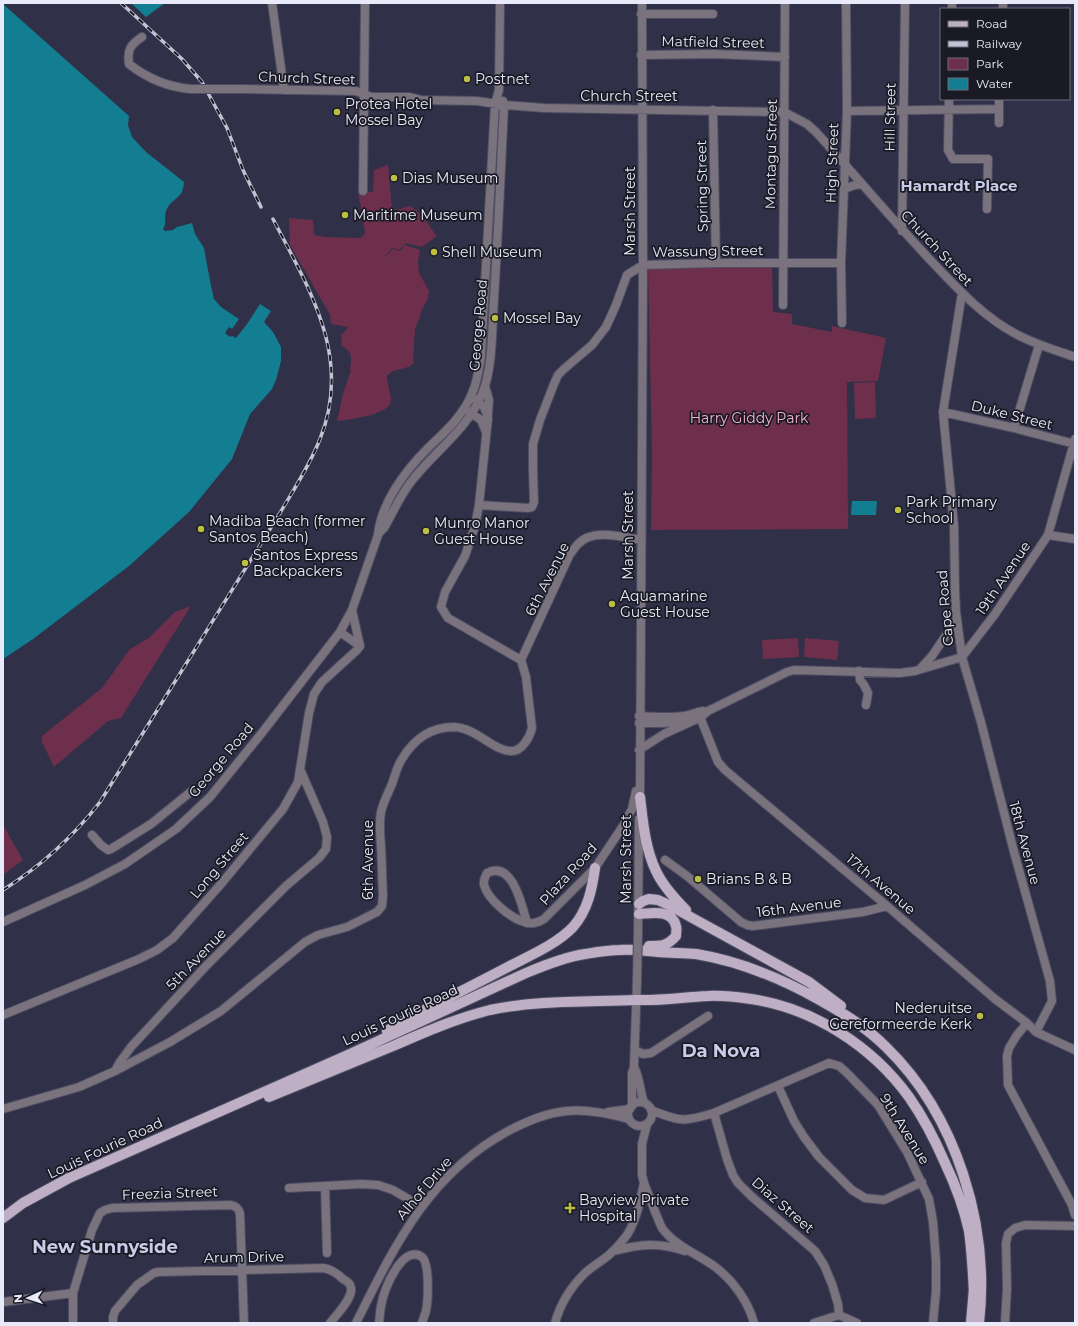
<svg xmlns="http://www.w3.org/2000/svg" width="1078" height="1326" viewBox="0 0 1078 1326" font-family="Montserrat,sans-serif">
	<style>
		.green { fill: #6e2f4d }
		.water { fill: #137d91 }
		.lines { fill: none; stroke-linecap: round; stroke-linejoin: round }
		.minor-casing { stroke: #4d4e64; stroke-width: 10 }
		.major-casing { stroke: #4d4e64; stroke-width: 12 }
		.minor { stroke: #7a727c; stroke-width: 8 }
		.major { stroke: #bfafc5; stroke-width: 10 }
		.rail-casing { stroke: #c2c2d4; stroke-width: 3.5 }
		.rail { stroke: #191a24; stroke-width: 2; stroke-dasharray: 6; stroke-linecap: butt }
		.minor-bridge-casing { stroke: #4d4e64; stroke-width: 10; stroke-linecap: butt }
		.minor-bridge { stroke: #7a727c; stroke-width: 8 }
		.poi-dot { fill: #bdbf43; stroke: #191a24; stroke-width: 1.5 }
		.labels { text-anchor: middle; stroke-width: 3.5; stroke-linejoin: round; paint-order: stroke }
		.street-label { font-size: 14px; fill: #e8e9f9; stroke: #191a24 }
		.poi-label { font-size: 14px; fill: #e8e9f9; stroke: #191a24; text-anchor: start }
		.park-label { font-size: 14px; fill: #f7b2cf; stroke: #191a24 }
		.neighbourhood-label { font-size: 15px; font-weight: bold; fill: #cacbe9; stroke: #191a24 }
		.district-label { font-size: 18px; font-weight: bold; fill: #cacbe9; stroke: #191a24 }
	</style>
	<rect width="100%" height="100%" fill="#303048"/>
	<!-- green -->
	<path class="green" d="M388,165L392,210L401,209L409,206C425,214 426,223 437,236L422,247L406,243L399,250L392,248L383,259L393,249L400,251L405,245L420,250L418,262L419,273L429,291L428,299L420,313L421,314L415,329L413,360L414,363C406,371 394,367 387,376C387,384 393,398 390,404C385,415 348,420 337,421L343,394L351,370H350C351,358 354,353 342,346L341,335L343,334L348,327L331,324L330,315L290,245L289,218L313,220L314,235L325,237L360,238L364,235L365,232L358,191L373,192L374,170Z
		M772,264L773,312L792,314V324L832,332V326L886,338L878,381L847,382L848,529L651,530L652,454L648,267Z
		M875,382L876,418L855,419L854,383Z
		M191,606L121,718L108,721L54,767L42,742V736L102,688L130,649L149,638L175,612Z
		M798,638L799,657L763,659L762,640Z
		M805,638L839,641L837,660L804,657Z
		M3,825L23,860L3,875Z"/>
	<!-- water -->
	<path class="water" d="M131,3H165L146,17Z
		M3,4L129,116L128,125L132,137L146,152L184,182C183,201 172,196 166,211C164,217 167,223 163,229L165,231L173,230L177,227L192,223L195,234L204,248L211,286L214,299L221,307L239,319L232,329L229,327L225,333L230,337L232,336L236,338L247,324L260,304L271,311L264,322L273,332L281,347V361L276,380L272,389L250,414L232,459L189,512L129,566L33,639L3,659Z
		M852,501H877L876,515H851Z"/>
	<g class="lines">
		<!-- minor casing -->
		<g class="minor-casing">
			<path id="minor" d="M272,3L284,90
				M952,3V9
				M1003,9V3
				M641,14H713
				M142,37C130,45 127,50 129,64C148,79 167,87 191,89
				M641,55L714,54L785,57
				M241,89L356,91L371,97H409L421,100L477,101L504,105L544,108L784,112L807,124L816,132C856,176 894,222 935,265C960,291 984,317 1016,334C1034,344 1055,350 1075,357
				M949,99L948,150L953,159H988L987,209
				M999,99V123
				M713,110L716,263
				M847,111L999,109
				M844,189L855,185L862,184
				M363,191L365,3
				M902,231L905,3
				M962,293L943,412L954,525L955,591L956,612L962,657L981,722L1014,852L1050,981L1052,1001L1036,1032
				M783,305L785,3
				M842,323L841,263L847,111L846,3
				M485,386L489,400L488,414
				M475,399L484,407L488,418L479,505L475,526L465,556L445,592L441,607L448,618L521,660
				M468,411L481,420L486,432
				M943,412L1014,428L1075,444
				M1014,428L1039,345
				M479,505L528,508L532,507L534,502L533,470V444L540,420L554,384L558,375L564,369L592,345L606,327L616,305L627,275L643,265L716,263H841
				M378,534L384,528C394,511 401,493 414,478C436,451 468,428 482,394C493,370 492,326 494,299C498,234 501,170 504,105L503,101
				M1048,535L1075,539
				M340,632L360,646
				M962,657L995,614L1048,535L1075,439
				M921,668L932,656L957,619
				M859,671L860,680L864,685L868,693L866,705
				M698,712L718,762L725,770L887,906L995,999L1027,1023L1036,1032L1075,1050
				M639,716C654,717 669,718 684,716C691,715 696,712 703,711
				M639,723H660L684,722
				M639,750L664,734L701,717L708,711L787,672L794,670L900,673L915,671L962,657
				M640,801L643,265L642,3
				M92,835L101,845L108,850L111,849L151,824L193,790
				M665,860L687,876L741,922L747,925L753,926L863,912L887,906
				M3,922L85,885L125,864L176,829L210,797L261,734L340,632L352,610L378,535C381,503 405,471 427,449C439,437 452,427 461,413C474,396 478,377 481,356L495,104L499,90L500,3
				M527,923C522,906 513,860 487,873C485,877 483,880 484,885C488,900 513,921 529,923C534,924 539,922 544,919L595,868L623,826L632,809L636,791
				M638,934L639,819
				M3,1015L139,959L157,950L173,938L221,884L283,809L298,782L309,713L314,694L322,682L357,650L360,646L352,610
				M1027,1023L1017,1035L1009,1048L1007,1056L1008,1085L1072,1205L1075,1215
				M635,1050L643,1054L651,1053L708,1016
				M634,1067C640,1078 640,1091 644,1103
				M115,1071L120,1062L131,1047L205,967L286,886L319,858L326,849L327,837L323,822L300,769
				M778,1086L794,1121L804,1137L819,1157L852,1190L865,1198L884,1200L922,1182
				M628 1114a12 12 0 1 1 24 0a12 12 0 1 1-24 0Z
				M632,1106V1073L634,1067L637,981
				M3,1109L79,1087L115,1071L170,1042L221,1011L305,942L318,935L347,927L377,912L382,906L383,895C382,878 382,862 381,846C380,835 379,823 381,812C383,803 388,793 392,784C395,776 397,766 402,759C414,739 430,727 454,727C477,728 494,752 512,751C522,751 530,737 532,728L526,677L521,660L570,554C573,551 575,547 578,544C593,528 622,537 641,540
				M651,1110C680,1122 684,1122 714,1113L829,1063L839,1066L846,1072L878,1105L907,1152L929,1199L933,1222L936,1261V1291L933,1323
				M608,1112L630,1109
				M714,1113L727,1159L733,1175L738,1183L751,1196L815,1251L824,1265L832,1284L838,1304L839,1315
				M647,1124L642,1144V1175L644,1183C648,1193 652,1204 656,1214C658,1219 660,1224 662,1228C675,1246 697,1254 714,1266C733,1280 748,1301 754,1323
				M325,1186L327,1253
				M289,1188L361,1184L378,1185L393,1190L410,1200L422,1205
				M614,1251C640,1244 659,1242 685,1251
				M3,1302L73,1293
				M73,1323V1293L92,1230L100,1213L105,1210L112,1208L230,1205C236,1206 239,1208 240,1214L244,1323
				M113,1323V1317L115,1311L137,1285L154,1273L158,1272L324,1268C332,1270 337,1273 343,1279C345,1280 349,1283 350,1285C356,1296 336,1315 330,1323
				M356,1323C395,1245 429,1173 510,1130C528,1121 546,1113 567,1111C588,1109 609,1114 629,1119
				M379,1323C380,1316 380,1308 382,1302C384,1289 403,1243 422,1257C430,1264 428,1301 426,1311C425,1315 423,1319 422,1323
				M555,1323C560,1305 571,1287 584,1274C593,1265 605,1260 613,1251C618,1247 623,1240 627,1235C637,1219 640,1201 644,1183
				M814,1323L839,1315L857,1323
				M1005,1323L1007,1289L1006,1243L1008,1234L1015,1228L1025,1225L1075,1226"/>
		</g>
		<!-- major casing -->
		<g class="major-casing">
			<path id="major" d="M640,797C643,822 645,848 656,871C663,886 675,899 686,910
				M639,904L643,901L649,899L658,900L669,905L696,920L809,982L841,1006
				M639,914C652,913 672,909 676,926C677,928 676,933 676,936C667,946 662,946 649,946
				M387,1031L399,1023C436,1004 472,986 508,967C529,956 557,944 573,927C588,910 592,889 595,868
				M269,1097C311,1080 352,1063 393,1046C425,1032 457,1018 490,1010C536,1000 589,1002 636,1000C660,1001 684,997 708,996C722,995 737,997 751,999C813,1008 872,1046 909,1097C923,1117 935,1140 945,1163C955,1184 964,1208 969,1231C972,1252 973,1273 974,1294
				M3,1218L23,1203L69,1178L350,1054L526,973C545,965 565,957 585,954C597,952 608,950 620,950C632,949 645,951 658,952C670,953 683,953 696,954C739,961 780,978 818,999C843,1013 866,1027 886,1047C957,1116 990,1226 979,1323
				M971,1323L974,1288"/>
		</g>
		<!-- minor -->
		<use href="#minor" class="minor"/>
		<!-- major -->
		<use href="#major" class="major"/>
		<!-- rail casing -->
		<g class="rail-casing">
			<path id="rail" d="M121,3L182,59L202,82L227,128L243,170L261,207
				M3,890C41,866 73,837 100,802L280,513C294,489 310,465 320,439C353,357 309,289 273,219"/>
		</g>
		<!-- rail -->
		<use href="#rail" class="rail"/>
		<!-- minor-bridge casing -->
		<g class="minor-bridge-casing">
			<path id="minor-bridge" d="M191,89H241
				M637,981L638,934"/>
		</g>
		<!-- minor-bridge -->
		<use href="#minor-bridge" class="minor-bridge"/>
	</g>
	<!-- markers -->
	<g class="poi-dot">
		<circle cx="467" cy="79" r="4"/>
		<circle cx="337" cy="112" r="4"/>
		<circle cx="394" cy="178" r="4"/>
		<circle cx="345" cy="215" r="4"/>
		<circle cx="434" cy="252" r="4"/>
		<circle cx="495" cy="318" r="4"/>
		<circle cx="898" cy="510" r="4"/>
		<circle cx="201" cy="529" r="4"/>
		<circle cx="426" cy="531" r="4"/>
		<circle cx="245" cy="563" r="4"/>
		<circle cx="612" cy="604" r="4"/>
		<circle cx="698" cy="879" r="4"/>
		<circle cx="980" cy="1016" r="4"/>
		<path d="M568 1202h4v4h4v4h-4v4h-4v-4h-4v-4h4z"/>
	</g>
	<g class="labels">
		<!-- street labels -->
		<g class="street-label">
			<text transform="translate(713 42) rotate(1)" y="5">Matfield Street</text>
			<text transform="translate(307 78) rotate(2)" y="5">Church Street</text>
			<text x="629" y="101">Church Street</text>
			<text transform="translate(890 117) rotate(-89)" y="5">Hill Street</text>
			<text transform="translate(771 154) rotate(-89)" y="5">Montagu Street</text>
			<text transform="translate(832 163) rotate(-88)" y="5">High Street</text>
			<text transform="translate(702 186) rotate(-91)" y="5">Spring Street</text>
			<text transform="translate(630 211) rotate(-90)" y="5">Marsh Street</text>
			<text transform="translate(937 248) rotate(47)" y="5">Church Street</text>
			<text transform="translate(708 251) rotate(-1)" y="5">Wassung Street</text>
			<text transform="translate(478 325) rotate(-85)" y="5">George Road</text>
			<text transform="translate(1012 415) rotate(14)" y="5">Duke Street</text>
			<text transform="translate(628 535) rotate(-90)" y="5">Marsh Street</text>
			<text transform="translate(1003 578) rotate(-56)" y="5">19th Avenue</text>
			<text transform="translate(547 579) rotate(-63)" y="5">6th Avenue</text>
			<text transform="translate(945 608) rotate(-95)" y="5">Cape Road</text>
			<text transform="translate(221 760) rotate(-50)" y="5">George Road</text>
			<text transform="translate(1025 843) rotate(75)" y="5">18th Avenue</text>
			<text transform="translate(626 859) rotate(-90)" y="5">Marsh Street</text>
			<text transform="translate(368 860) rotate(-90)" y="5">6th Avenue</text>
			<text transform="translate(219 865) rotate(-50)" y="5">Long Street</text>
			<text transform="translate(568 874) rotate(-48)" y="5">Plaza Road</text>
			<text transform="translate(881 884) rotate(40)" y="5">17th Avenue</text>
			<text transform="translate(799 907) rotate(-7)" y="5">16th Avenue</text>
			<text transform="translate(196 959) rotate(-46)" y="5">5th Avenue</text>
			<text transform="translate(400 1015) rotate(-25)" y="5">Louis Fourie Road</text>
			<text transform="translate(905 1129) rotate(58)" y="5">9th Avenue</text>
			<text transform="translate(105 1148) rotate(-25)" y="5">Louis Fourie Road</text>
			<text transform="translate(424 1188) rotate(-50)" y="5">Alhof Drive</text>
			<text transform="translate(170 1193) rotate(-2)" y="5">Freezia Street</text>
			<text transform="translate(783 1205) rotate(41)" y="5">Diaz Street</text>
			<text transform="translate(244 1257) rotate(-1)" y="5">Arum Drive</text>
		</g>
		<!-- poi labels -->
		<g class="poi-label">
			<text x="475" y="84">Postnet</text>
			<text x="345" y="109">Protea Hotel<tspan x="345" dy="16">Mossel Bay</tspan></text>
			<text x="402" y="183">Dias Museum</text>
			<text x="353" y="220">Maritime Museum</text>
			<text x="442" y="257">Shell Museum</text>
			<text x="503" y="323">Mossel Bay</text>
			<text x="906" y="507">Park Primary<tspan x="906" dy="16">School</tspan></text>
			<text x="209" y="526">Madiba Beach (former<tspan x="209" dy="16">Santos Beach)</tspan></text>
			<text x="434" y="528">Munro Manor<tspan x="434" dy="16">Guest House</tspan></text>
			<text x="253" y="560">Santos Express<tspan x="253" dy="16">Backpackers</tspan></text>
			<text x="620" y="601">Aquamarine<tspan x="620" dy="16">Guest House</tspan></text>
			<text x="706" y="884">Brians B &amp; B</text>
			<text x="972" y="1013" text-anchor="end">Nederuitse<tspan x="972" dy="16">Gereformeerde Kerk</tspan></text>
			<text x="579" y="1205">Bayview Private<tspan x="579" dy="16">Hospital</tspan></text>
		</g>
		<!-- park labels -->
		<g class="park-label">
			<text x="749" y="423">Harry Giddy Park</text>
		</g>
		<!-- neighbourhood labels -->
		<g class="neighbourhood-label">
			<text x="959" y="191">Hamardt Place</text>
		</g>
		<!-- district labels -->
		<g class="district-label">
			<text x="721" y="1057">Da Nova</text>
			<text x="105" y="1253">New Sunnyside</text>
		</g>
	</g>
	<!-- border -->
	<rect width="1078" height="1326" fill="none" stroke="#e8e9f9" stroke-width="8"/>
	<!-- legend -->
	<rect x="940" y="8" width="130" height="92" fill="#191a24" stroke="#6c6d79"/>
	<rect x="948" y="21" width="20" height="6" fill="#bfafc5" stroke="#6c6d79"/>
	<text x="976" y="28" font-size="12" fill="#e8e9f9">Road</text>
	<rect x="948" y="41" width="20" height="6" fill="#c2c2d4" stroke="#6c6d79"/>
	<text x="976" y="48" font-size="12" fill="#e8e9f9">Railway</text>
	<rect x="948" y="58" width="20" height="12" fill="#6e2f4d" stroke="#6c6d79"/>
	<text x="976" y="68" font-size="12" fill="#e8e9f9">Park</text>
	<rect x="948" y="78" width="20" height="12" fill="#137d91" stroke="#6c6d79"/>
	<text x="976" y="88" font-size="12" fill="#e8e9f9">Water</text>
	<!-- north arrow -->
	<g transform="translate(28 1298) rotate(267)" stroke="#191a24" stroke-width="3" paint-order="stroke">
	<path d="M0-3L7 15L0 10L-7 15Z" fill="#e8e9f9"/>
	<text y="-6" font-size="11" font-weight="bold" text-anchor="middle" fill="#e8e9f9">N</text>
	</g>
</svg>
